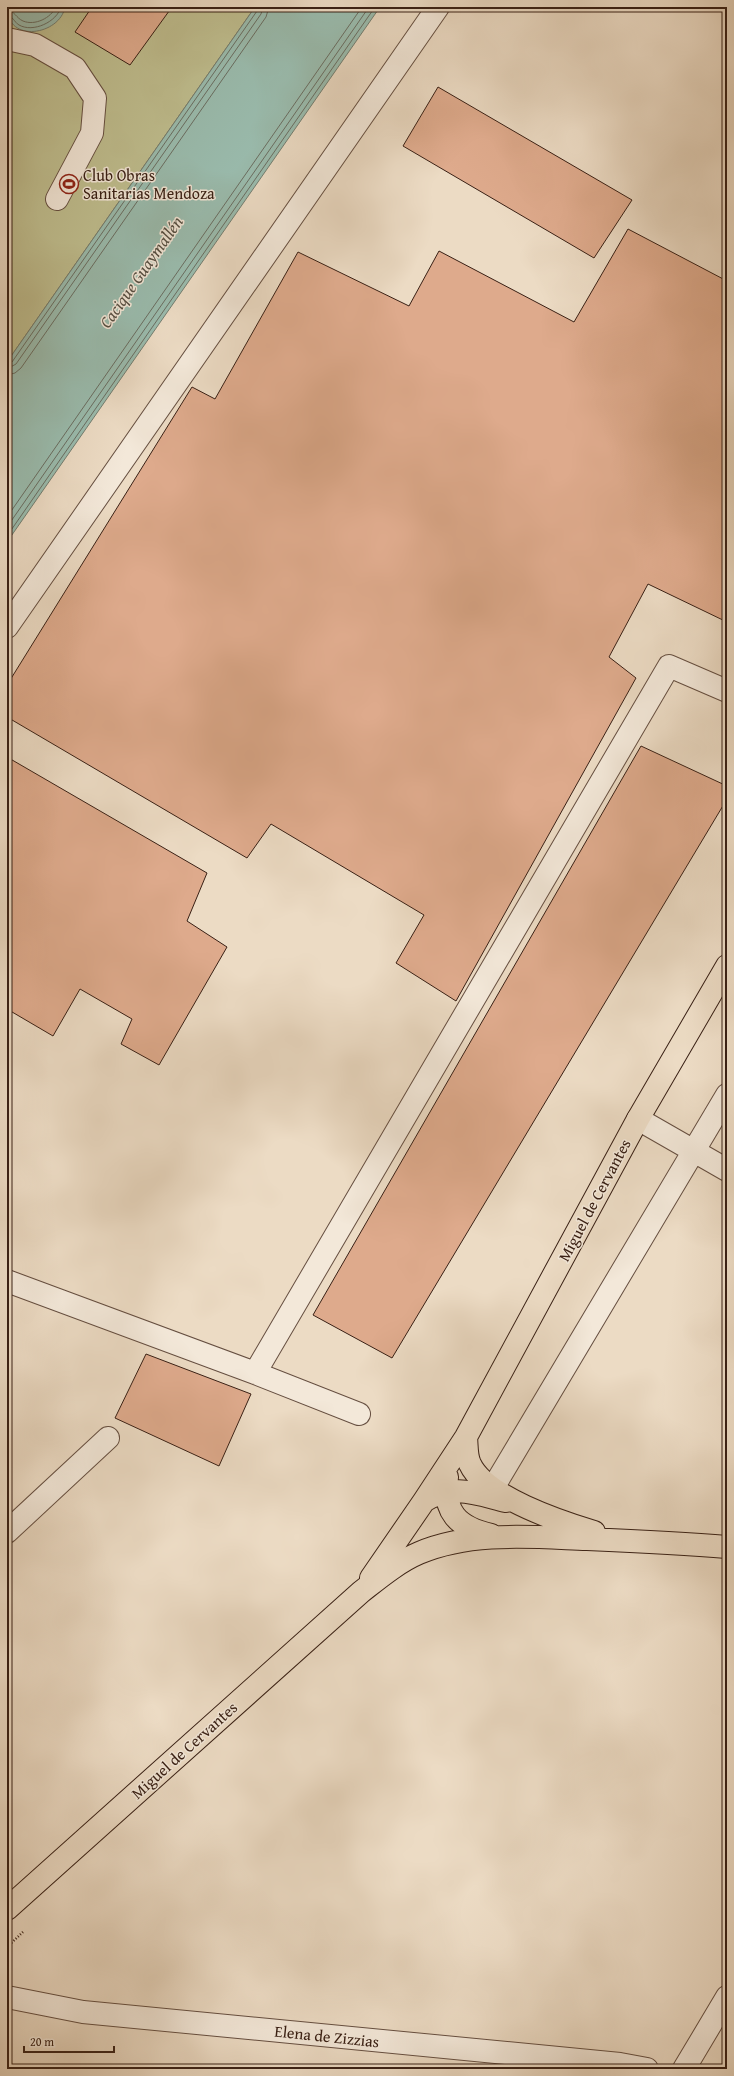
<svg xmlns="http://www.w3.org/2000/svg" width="734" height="2076" viewBox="0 0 734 2076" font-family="'Gentium Book Plus',serif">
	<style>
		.green { fill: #bfbe8f; stroke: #7c6f52 }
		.water { fill: #9abcae; stroke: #737e71 }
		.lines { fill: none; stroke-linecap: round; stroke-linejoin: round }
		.shore { stroke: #6a6e62; stroke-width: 1 }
		.building { fill: #deaa8c; stroke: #392015 }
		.minor-casing { stroke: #664f41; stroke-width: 24 }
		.major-casing { stroke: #392015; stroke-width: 24 }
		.path { stroke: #392015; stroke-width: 2.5; stroke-dasharray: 1 2; stroke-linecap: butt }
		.minor { stroke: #f3e8d9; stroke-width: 22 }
		.major { stroke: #ecdbc4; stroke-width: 22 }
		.labels { text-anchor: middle; stroke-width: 3; stroke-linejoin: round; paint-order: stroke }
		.poi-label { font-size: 16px; fill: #392015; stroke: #f3e8d9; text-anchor: start }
		.street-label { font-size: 16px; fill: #392015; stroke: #f3e8d9 }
		.water-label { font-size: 17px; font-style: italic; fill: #564f43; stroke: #f3e8d9 }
	</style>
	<rect width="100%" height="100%" fill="#ecdbc4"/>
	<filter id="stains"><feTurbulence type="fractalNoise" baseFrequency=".005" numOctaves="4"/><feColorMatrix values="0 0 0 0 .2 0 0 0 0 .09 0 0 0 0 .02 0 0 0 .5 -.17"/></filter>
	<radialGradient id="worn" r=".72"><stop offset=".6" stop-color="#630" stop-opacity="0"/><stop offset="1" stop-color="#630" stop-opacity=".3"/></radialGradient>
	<!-- green -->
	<path class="green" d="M7,7H255L7,362Z"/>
	<!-- water -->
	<path class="water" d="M7,7H65C60,35 7,44 7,7Z
		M255,7H380L7,542V362Z"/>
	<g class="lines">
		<!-- shore -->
		<path class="shore" d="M7,10C15,11 16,18 23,21C35,26 51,18 56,7
			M7,15C13,16 14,22 19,25C33,33 57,22 61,7
			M7,364L12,362L257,11L258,7
			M7,369L16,364L261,14L263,7
			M7,375L15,373L21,368L266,17L269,7
			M7,517L362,7
			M7,527L369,7
			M7,536L375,7"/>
	</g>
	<!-- building -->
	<path class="building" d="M92,7H172L130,65L75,32Z
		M438,87L632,200L594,258L403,146Z
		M628,229L727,281V622L648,584L609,657L636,678L456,1001L396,963L424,915L271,824L247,858L7,717V685L192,387L215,399L298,252L409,306L439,251L574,322Z
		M641,746L727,786V799L392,1358L313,1315Z
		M7,757L207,873L187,921L227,947L159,1065L121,1044L132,1019L80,989L53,1036L7,1009Z
		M146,1354L251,1394L219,1466L115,1418Z"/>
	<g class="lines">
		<!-- minor casing -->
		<g class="minor-casing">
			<path id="minor" d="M7,39L35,45L75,68L95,98L92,133L57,199
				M7,627L438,7
				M638,1119L727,1170
				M7,1281L255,1373L359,1414
				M255,1373L669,666L727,691
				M493,1488L727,1095
				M7,1532L108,1438
				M7,1997L83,2012L620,2064L647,2069
				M684,2069L727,1997"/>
		</g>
		<!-- major casing -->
		<g class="major-casing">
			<path id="major" d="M466,1437C467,1446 466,1456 470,1464C485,1497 561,1522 594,1532
				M447,1477C443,1512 457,1527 491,1535
				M424,1501C452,1483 477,1494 506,1501
				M371,1578L424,1501L466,1437L638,1119L727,966
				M7,1909L361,1592C379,1578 398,1562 419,1553C471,1531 531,1537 587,1539C634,1541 680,1543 727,1547"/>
		</g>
		<!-- path -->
		<path class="path" d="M7,1947L23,1932"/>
		<!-- minor -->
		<use href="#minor" class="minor"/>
		<!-- major -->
		<use href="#major" class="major"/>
	</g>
	<!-- icons -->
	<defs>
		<g id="stadium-ring" transform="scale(1)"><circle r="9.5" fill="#f3e8d9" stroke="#8f2418" stroke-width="1.5"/><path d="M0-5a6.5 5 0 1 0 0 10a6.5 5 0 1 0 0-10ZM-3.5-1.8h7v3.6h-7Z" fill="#8f2418"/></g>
	</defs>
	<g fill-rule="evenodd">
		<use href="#stadium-ring" x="69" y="184"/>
	</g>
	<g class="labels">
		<!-- poi labels -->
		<g class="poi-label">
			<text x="83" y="181">Club Obras<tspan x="83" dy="18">Sanitarias Mendoza</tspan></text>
		</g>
		<!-- street labels -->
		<g class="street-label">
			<text transform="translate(594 1200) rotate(-62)" y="6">Miguel de Cervantes</text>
			<text transform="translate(184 1750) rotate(-42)" y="6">Miguel de Cervantes</text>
			<text transform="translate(327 2036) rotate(6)" y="6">Elena de Zizzias</text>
		</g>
		<!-- water labels -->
		<g class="water-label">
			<text transform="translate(141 272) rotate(-55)" y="6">Cacique Guaymallén</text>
		</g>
	</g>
	<!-- margin -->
	<rect width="734" height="2076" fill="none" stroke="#ecdbc4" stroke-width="24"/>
	<rect x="8" y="8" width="718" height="2060" fill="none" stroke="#392015" stroke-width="2"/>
	<rect x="12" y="12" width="710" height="2052" fill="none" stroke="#392015"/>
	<!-- scale -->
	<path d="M24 2046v6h90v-6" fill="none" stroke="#392015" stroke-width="2"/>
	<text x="30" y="2046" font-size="12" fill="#392015" stroke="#f3e8d9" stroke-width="3" paint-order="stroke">20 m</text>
	<rect width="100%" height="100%" filter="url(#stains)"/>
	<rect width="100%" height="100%" fill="url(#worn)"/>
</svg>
